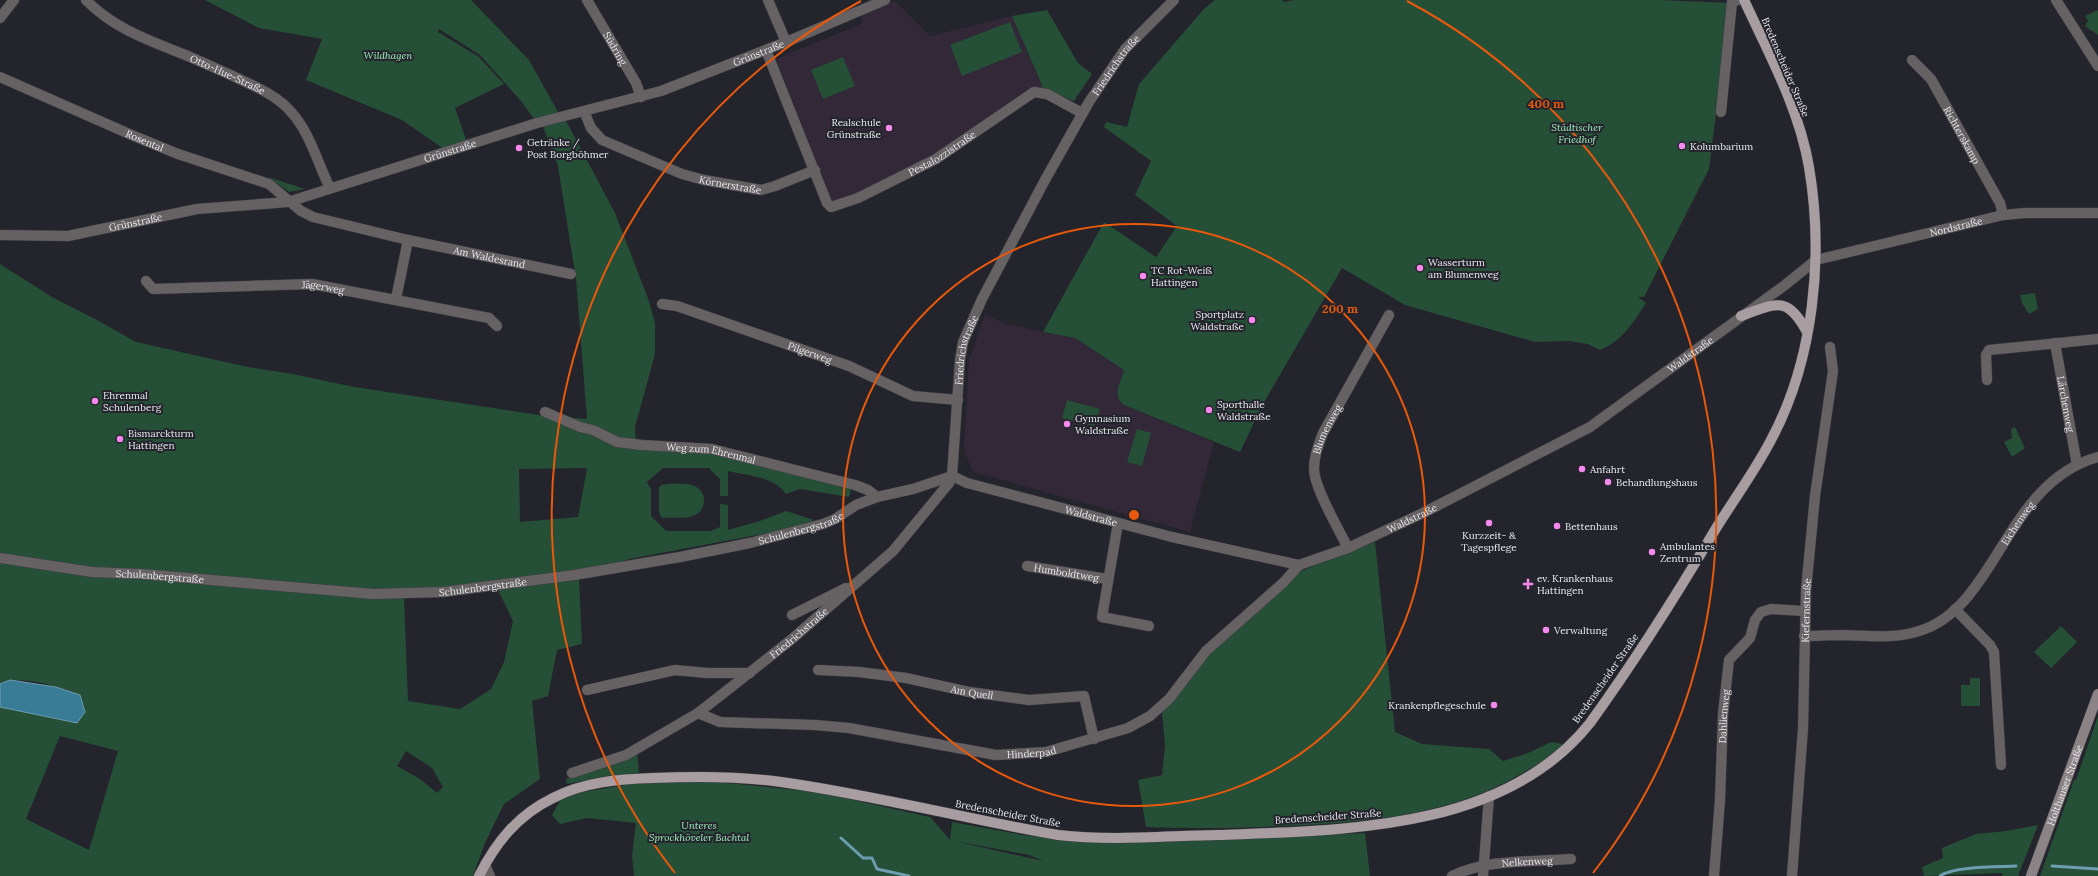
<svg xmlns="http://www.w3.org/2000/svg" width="2098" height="876" viewBox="0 0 2098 876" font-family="Lora,serif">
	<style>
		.education { fill: #322837 }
		.green { fill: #254f36; fill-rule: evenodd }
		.water { fill: #387c96; stroke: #6d9db0 }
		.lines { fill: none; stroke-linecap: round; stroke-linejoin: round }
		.stream { stroke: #6d9db0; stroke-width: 3 }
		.street-casing { stroke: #3f4047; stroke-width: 11 }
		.secondary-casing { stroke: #3f4047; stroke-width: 11 }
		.primary-casing { stroke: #3f4047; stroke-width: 11 }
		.street { stroke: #666163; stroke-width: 10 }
		.secondary { stroke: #8b8385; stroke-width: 10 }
		.primary { stroke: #a89da0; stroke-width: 10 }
		.ring { fill: none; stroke: #e8590c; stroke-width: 2 }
		.poi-dot { fill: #f589ee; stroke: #24242c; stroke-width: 1.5 }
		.labels { text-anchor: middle; stroke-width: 4; stroke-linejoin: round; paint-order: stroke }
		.street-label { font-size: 10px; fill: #e8e9ee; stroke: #24242c }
		.park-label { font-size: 10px; font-style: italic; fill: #9beeba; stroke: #24242c }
		.poi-label { font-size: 10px; fill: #e8e9ee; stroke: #24242c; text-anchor: start }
		.centre { fill: #e8590c; stroke: #24242c; stroke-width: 2 }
		.ring-label { font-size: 12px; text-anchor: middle; font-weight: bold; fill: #e8590c; stroke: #24242c; stroke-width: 4; stroke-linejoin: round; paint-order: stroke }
	</style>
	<rect width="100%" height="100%" fill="#24242c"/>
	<!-- education -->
	<path class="education" d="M895,1L930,36L1012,16L1043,88L1033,90L934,157L877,185L832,203L776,59L863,23L860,15Z
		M985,314L1003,323L1075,338L1125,370L1117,395L1124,405L1214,442L1190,532L973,472L965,453L964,445L969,360Z"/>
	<!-- green -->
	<path class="green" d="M205,0H471L529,60L558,112L535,120L521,101L480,55L439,29L438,32L479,57L504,84L455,108L467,142L444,149L402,120L306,80L322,39L259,28Z
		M1215,0H1282L1284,2L1294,0H1660L1730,3L1709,169L1644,297H1638L1646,303C1634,322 1622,341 1600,350L1588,344L1569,341L1535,342L1405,305L1342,268L1263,404L1240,452L1124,405C1112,396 1120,383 1124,370L1075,338L1043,332L1104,222L1156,257L1177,226L1135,195L1151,161L1104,127L1106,122L1127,127L1139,84L1204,9Z
		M1047,10L1078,63L1092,74L1074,101L1041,87L1042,85L1012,16Z
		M2098,10V35L2085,26L2088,21L2085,16Z
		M1010,22L1022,52L962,76L950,45Z
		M843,57L855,86L823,99L811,70Z
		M564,117L615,213L649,301L655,323V354L635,427L636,447L706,450L852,486L849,497L800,489L786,494C773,476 749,476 728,471V496H720V479L709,468H663L647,482L651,489V516L666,531H711L720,527V504L728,505V530L760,521L786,511L814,520L790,529L629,559L579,579L582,644L557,650L548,696L532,701L540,779L504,804L485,843L473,876H0V707L77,723L80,695C57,687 23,674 0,684V264L52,297L95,319L136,342L248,367L293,374L354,387L539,415L587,419L576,279L558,166L542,124ZM587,468L578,517L520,522L519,469ZM498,590L513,621L504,662L491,689L460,709L408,701L404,596ZM60,736L118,751L89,850L26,819ZM406,751L432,768L443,787L437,793L420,779L397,766Z
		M268,177L305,189L289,192Z
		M2035,293L2038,309L2029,314L2022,303L2020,295Z
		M1067,400L1100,409L1094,426L1062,418Z
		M2015,427L2025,448L2012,457L2004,442L2012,438L2011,429Z
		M1137,429L1151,433L1142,466L1127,462Z
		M661,485C669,484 684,483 692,485C708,490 708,510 693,516C685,519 671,517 662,518L659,512V488Z
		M1375,542L1395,732L1422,744L1489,749L1503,761L1528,753L1551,742L1563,744C1550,757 1537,765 1521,774C1449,816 1364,823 1282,826C1236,828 1191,829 1146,827L1138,780L1162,775L1165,745L1162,712L1207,654L1296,573Z
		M2061,626L2077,642L2051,668L2034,652Z
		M1970,678H1980V706H1961V685H1970Z
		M2098,716V876H2040L2074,780H2076Z
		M637,751L639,773L603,777L567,784L566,779L586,773Z
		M663,779L738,784L817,792L930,817L950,840L952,822L1023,835L1099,843L1266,838L1365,833L1370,876H634L632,856L636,823L587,818L560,824L552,815L561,799L582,792ZM954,841L1029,855L1043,861Z
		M2038,825L2018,876H2002L2003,873L1924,876L1922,867L1943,858L1942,848L1976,834L2006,831Z"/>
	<!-- water -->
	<path class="water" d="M10,680L56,687L80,695L85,712L77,723L0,707V684Z"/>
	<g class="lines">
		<!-- stream -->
		<path class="stream" d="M841,838L863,858H872L877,869L909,876
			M2052,866L2098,869
			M1940,876C1953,866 1999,867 2016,866"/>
		<!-- street casing -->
		<g class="street-casing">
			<g id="street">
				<path id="s1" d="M86,0C113,28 148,40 183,54C200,61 217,69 233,76C254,86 277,95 292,113C310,133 318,164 330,188"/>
				<path id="s2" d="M587,0L636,83L641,97"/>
				<path d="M768,0L786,42"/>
				<path d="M2056,0L2098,66"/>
				<path d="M0,18L14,0"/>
				<path id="s3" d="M766,50L827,203L831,207L858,198L936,159L1034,92L1047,94L1082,113"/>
				<path id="s4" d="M1912,60L1931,79L2000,203L2003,215"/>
				<path id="s5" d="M0,77L134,136L178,154L269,184L301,211L313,217L408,240L571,274"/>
				<path id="s6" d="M584,111L591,128L602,140L682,174L704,180L761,190L775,186L815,170"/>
				<path d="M1721,112L1732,2L1738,0"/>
				<path id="s7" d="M0,235L68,236L197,209L288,202L537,123L661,91L786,42L885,0"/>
				<path id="s8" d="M146,281L153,289L312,284L489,318L497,326"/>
				<path d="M396,299L408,240"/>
				<path id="s9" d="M662,304L677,306L849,366L913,396L958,400"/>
				<path id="s10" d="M2055,343L2077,465"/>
				<path d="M1987,380L1986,355L1989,350L2098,339"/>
				<path id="s11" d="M545,412L580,427L593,430L617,442L642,445L712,449L855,485L868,490L877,497"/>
				<path id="s12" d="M952,476L967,483L1172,537L1299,565L1348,548L1423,513L1590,427L1785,285L1816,260L2003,215L2025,213H2098"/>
				<path d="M1118,523L1102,617L1149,626"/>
				<path id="s13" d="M1348,548C1339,530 1314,487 1314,469C1314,456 1318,445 1323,433L1389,315"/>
				<path id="s14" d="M0,558L92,572L142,574L373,594L443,592L574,575L680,557L750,543L823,524L835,519L856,505L877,497L913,489L952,476"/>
				<path id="s15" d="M1027,566L1107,579"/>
				<path d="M1955,609L1990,645L1994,652L2001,765"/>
				<path d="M792,615L846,588"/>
				<path id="s16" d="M1804,636C1817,636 1830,635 1843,635C1868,636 1895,639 1919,631C1997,608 2005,482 2098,457"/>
				<path id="s17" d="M818,670L859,672L906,678L969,692L1029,700L1084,696L1094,739"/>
				<path d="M587,690L675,670L707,673H750"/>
				<path id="s18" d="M698,713L720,722L815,725L849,728L996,755L1046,752L1128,728L1150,716L1169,699L1206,651L1284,582L1299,565"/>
				<path id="s19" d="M572,773L626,755L698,713L739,681L792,639L893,551L949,483L952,476L960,360L963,342L982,299L1045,180L1089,102L1125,49L1174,0"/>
				<path d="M485,865L490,876"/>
				<path id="s20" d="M1452,876C1487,859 1532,862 1571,859"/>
				<path d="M1483,876L1489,796"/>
				<path id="s21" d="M1714,876L1720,800L1723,714L1729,660L1750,638L1755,620L1761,612L1771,609L1804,611"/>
				<path id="s22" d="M1792,876L1803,728L1806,590L1815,496L1833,371L1830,347"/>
			</g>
		</g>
		<!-- secondary casing -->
		<g class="secondary-casing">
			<g id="secondary">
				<path id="s23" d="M2031,876L2098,694"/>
			</g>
		</g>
		<!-- primary casing -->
		<g class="primary-casing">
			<path id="primary" d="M1741,316C1776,303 1787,295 1807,332
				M479,876C496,842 518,815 553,798C583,782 620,779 653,778C696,776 739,776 781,782C874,795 966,819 1058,835C1111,841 1165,836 1218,835C1344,830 1504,831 1590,723C1634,662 1674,599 1712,535C1731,503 1754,473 1771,440C1814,360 1824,256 1809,167C1799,108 1769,54 1744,0"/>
		</g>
		<!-- street -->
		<use href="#street" class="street"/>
		<!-- secondary -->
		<use href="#secondary" class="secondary"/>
		<!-- primary -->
		<use href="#primary" class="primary"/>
	</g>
	<!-- distance rings -->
	<g class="ring">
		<circle cx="1134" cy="515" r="291"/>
		<path d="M675 873A582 582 0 0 1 861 1M1407 1A582 582 0 0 1 1593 873"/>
	</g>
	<!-- markers -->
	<g class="poi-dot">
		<circle cx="889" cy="128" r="4"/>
		<circle cx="1682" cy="146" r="4"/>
		<circle cx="519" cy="148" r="4"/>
		<circle cx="1420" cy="268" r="4"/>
		<circle cx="1143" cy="276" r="4"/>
		<circle cx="1252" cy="320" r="4"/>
		<circle cx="95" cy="401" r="4"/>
		<circle cx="1209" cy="410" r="4"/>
		<circle cx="1067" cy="424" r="4"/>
		<circle cx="120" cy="439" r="4"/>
		<circle cx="1582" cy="469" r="4"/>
		<circle cx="1608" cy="482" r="4"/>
		<circle cx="1489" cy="523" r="4"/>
		<circle cx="1557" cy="526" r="4"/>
		<circle cx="1652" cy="552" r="4"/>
		<path d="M1526 578h4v4h4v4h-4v4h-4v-4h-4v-4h4z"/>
		<circle cx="1546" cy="630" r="4"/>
		<circle cx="1494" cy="705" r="4"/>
	</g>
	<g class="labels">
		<!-- street labels -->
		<g class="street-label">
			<text dy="4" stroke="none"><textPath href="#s2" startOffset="56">Südring</textPath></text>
			<text dy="4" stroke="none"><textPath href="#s7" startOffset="785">Grünstraße</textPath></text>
			<text dy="4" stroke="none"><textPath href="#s19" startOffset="941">Friedrichstraße</textPath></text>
			<text transform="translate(1786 67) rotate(67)" y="4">Bredenscheider Straße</text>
			<text dy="4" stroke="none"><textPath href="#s1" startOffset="161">Otto-Hue-Straße</textPath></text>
			<text dy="4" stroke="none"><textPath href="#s4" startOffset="91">Richterskamp</textPath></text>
			<text dy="4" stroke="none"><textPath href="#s5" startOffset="158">Rosental</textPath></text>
			<text dy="4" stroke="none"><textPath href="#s7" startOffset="461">Grünstraße</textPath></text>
			<text dy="4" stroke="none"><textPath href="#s3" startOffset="294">Pestalozzistraße</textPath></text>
			<text dy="4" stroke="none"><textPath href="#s6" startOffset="171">Körnerstraße</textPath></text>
			<text dy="4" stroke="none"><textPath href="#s7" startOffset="137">Grünstraße</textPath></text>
			<text dy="4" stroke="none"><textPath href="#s12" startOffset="1106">Nordstraße</textPath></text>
			<text dy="4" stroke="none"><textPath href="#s5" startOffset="526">Am Waldesrand</textPath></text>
			<text dy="4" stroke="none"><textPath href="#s8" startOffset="181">Jägerweg</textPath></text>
			<text dy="4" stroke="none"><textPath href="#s19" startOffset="617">Friedrichstraße</textPath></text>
			<text dy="4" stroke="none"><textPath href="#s9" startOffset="156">Pilgerweg</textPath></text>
			<text dy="4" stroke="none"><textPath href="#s12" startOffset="805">Waldstraße</textPath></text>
			<text dy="4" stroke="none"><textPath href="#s10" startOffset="62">Lärchenweg</textPath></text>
			<text dy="4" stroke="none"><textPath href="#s13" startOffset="129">Blumenweg</textPath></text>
			<text dy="4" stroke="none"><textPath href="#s11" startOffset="173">Weg zum Ehrenmal</textPath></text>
			<text dy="4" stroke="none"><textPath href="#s12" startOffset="145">Waldstraße</textPath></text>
			<text dy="4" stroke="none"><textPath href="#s12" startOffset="481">Waldstraße</textPath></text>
			<text dy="4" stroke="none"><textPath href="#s16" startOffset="265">Eichenweg</textPath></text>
			<text dy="4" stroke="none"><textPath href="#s14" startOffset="809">Schulenbergstraße</textPath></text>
			<text dy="4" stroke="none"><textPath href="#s15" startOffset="40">Humboldtweg</textPath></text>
			<text dy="4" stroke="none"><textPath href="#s14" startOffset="161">Schulenbergstraße</textPath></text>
			<text dy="4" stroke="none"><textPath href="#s14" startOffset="485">Schulenbergstraße</textPath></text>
			<text dy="4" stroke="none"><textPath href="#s22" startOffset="266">Kiefernstraße</textPath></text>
			<text dy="4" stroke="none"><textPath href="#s19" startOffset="269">Friedrichstraße</textPath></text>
			<text transform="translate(1605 678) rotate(-55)" y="4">Bredenscheider Straße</text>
			<text dy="4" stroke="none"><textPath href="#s17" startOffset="156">Am Quell</textPath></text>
			<text dy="4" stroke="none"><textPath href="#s21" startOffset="160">Dahlienweg</textPath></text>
			<text dy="4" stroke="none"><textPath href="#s18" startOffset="338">Hinderpad</textPath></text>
			<text dy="4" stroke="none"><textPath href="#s23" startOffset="97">Holthauser Straße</textPath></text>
			<text transform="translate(1008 813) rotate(11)" y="4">Bredenscheider Straße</text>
			<text transform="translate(1328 816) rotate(-4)" y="4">Bredenscheider Straße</text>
			<text dy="4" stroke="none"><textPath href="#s20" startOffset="77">Nelkenweg</textPath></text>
		</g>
		<!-- park labels -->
		<g class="park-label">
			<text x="388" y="59">Wildhagen</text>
			<text x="1577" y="131">Städtischer<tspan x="1577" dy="12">Friedhof</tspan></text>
			<text x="699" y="829">Unteres<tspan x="699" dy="12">Sprockhöveler Bachtal</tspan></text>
		</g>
		<!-- poi labels -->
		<g class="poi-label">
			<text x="881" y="126" text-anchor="end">Realschule<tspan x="881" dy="12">Grünstraße</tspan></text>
			<text x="527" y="146">Getränke /<tspan x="527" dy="12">Post Borgböhmer</tspan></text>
			<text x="1690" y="150">Kolumbarium</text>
			<text x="1428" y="266">Wasserturm<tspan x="1428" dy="12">am Blumenweg</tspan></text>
			<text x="1151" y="274">TC Rot-Weiß<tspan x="1151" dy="12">Hattingen</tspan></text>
			<text x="1244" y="318" text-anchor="end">Sportplatz<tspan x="1244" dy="12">Waldstraße</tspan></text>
			<text x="103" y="399">Ehrenmal<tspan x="103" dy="12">Schulenberg</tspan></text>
			<text x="1217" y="408">Sporthalle<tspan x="1217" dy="12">Waldstraße</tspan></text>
			<text x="1075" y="422">Gymnasium<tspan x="1075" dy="12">Waldstraße</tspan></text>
			<text x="128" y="437">Bismarckturm<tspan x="128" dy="12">Hattingen</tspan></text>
			<text x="1590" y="473">Anfahrt</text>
			<text x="1616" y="486">Behandlungshaus</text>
			<text x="1565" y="530">Bettenhaus</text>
			<text x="1489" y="539" text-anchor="middle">Kurzzeit- &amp;<tspan x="1489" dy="12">Tagespflege</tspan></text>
			<text x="1660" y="550">Ambulantes<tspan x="1660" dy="12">Zentrum</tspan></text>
			<text x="1537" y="582">ev. Krankenhaus<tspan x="1537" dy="12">Hattingen</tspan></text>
			<text x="1554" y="634">Verwaltung</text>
			<text x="1486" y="709" text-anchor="end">Krankenpflegeschule</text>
		</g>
	</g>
	<circle cx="1134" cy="515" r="6" class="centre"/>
	<g class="ring-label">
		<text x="1546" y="108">400 m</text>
		<text x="1340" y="313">200 m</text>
	</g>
</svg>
